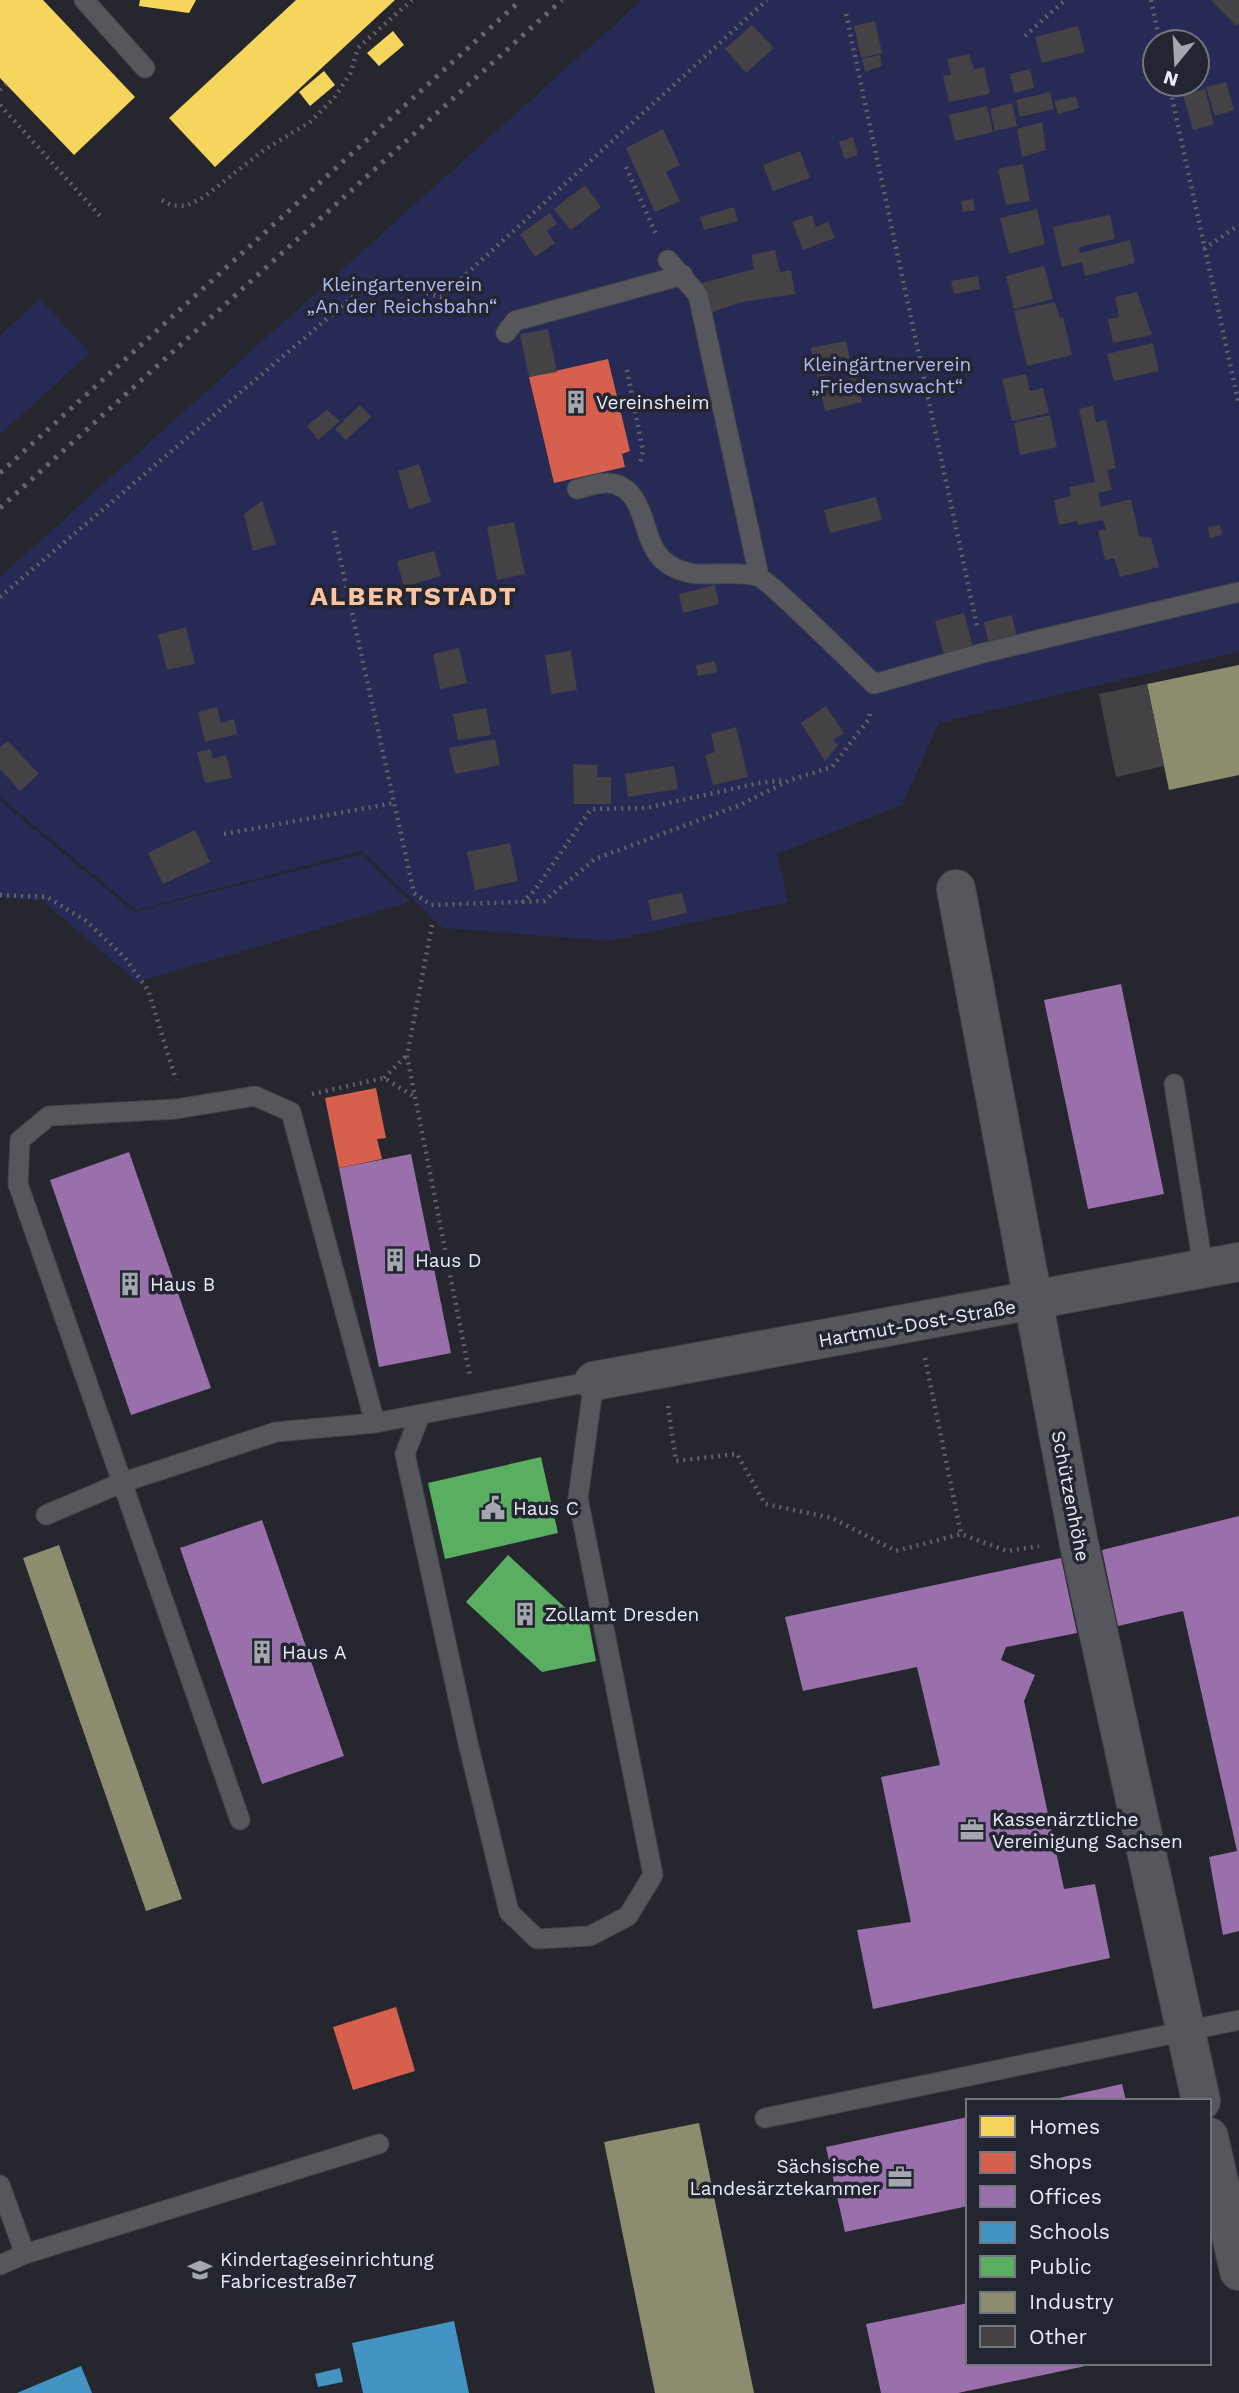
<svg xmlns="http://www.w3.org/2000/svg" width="1239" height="2393" viewBox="0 0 1239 2393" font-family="'Work Sans',sans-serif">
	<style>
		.green { fill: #272a54; fill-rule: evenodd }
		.homes { fill: #f6d55c }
		.shops { fill: #d6604d }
		.offices { fill: #9970ab }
		.schools { fill: #4393c3 }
		.public { fill: #5aae61 }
		.industry { fill: #8c8c6e }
		.building { fill: #444244 }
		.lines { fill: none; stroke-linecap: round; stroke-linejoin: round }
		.lane-casing { stroke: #44454a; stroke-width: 21 }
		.street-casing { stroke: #44454a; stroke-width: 40 }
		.path { stroke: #626266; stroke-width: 4.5; stroke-dasharray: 2 5; stroke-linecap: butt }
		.lane { stroke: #56575c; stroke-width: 19 }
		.street { stroke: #56575c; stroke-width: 38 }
		.rail { stroke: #65666a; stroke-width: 5; stroke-dasharray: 3.5 7; stroke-linecap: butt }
		.labels { text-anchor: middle; stroke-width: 7; stroke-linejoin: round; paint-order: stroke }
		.park-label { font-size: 19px; fill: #b1baf2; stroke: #232531 }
		.poi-label { font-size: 19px; fill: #eaecf4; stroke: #232531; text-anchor: start }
		.street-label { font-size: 19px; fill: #eaecf4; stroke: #232531 }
		.district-label { font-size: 26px; font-weight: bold; letter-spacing: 2px; fill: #fcc3a1; stroke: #232531 }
	</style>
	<rect width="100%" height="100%" fill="#26272e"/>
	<!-- green -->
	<path class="green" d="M642,0H1239V652L939,723L902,805L777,854L788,902L609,941L443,928L362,851L136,910L0,797V577ZM1155,42H1197V84H1155Z
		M40,299L90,353L0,434V336Z
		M0,801L134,912L362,854L411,902L137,982L43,901L0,897Z"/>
	<!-- homes -->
	<path class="homes" d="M0,0H43L135,97L74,155L0,78Z
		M140,0H196L189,13L139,6Z
		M296,0H395L215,167L169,118Z
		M393,31L404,45L379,66L367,53Z
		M324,71L335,85L310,106L299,92Z"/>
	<!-- shops -->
	<path class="shops" d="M608,359L630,451L622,454L625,467L554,483L529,377Z
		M376,1088L386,1138L377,1139L382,1159L339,1168L325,1098Z
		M396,2007L415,2071L353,2090L333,2027Z"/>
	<!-- offices -->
	<path class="offices" d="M1121,984L1164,1194L1088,1209L1044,1000Z
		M129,1152L211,1388L131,1415L50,1180Z
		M411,1154L451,1353L379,1367L339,1168Z
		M1239,1516V1931L1223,1935L1209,1857L1237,1851L1183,1611L1118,1626L1102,1550Z
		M262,1520L344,1756L262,1784L180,1548Z
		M1061,1558L1077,1633L1006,1647L1001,1660L1035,1675L1024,1701L1064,1889L1095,1884L1110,1958L873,2009L857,1930L911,1922L881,1777L940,1765L917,1667L803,1691L785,1617Z
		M1122,2084L1126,2101H1050V2100Z
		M968,2117V2206L845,2232L826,2147Z
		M968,2303V2363L1095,2364L958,2393H881L866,2324Z"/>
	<!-- schools -->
	<path class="schools" d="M454,2321L469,2393H363L352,2343Z
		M81,2366L92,2393H17Z
		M340,2368L343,2382L318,2387L315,2374Z"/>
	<!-- public -->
	<path class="public" d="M541,1457L558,1533L445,1559L428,1483Z
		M508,1555L573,1615L587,1613L596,1661L542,1672L466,1602Z"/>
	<!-- industry -->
	<path class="industry" d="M1239,665V775L1169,790L1147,684Z
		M59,1545L182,1899L146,1911L23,1558Z
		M699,2123L754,2393H655L604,2142Z"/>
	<!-- building -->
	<path class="building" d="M1211,0H1239V24L1236,26Z
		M875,21L882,53L861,58L854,26Z
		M752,25L774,48L746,73L725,49Z
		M1078,26L1085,52L1042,63L1035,37Z
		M969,54L974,69L984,67L990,94L949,102L943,76L951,75L947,59Z
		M880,55L882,66L865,72L862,59Z
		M1030,69L1034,88L1014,93L1010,74Z
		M1226,82L1234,110L1215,116L1206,87Z
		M1205,89L1214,124L1193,130L1183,95Z
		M1050,92L1054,109L1020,117L1016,100Z
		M1076,96L1079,108L1058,114L1054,101Z
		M1012,103L1017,126L995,131L990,109Z
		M987,106L993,132L955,141L949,115Z
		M1042,122L1046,150L1022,157L1017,129Z
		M663,129L680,165L666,172L680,201L655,212L626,148Z
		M853,137L858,155L845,159L839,142Z
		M800,151L810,178L773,191L763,165Z
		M1023,164L1030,201L1006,205L998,169Z
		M585,185L601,207L571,230L554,209Z
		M973,199L975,210L963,212L961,201Z
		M734,207L738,221L704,230L700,217Z
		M1037,209L1045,244L1009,254L1000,218Z
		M550,213L557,224L547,231L555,243L535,257L520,234Z
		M812,215L816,227L828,222L835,238L803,250L792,222Z
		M1110,215L1115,239L1079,247L1080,253L1130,240L1135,263L1085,276L1082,262L1062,267L1053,227Z
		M775,250L780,272L791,270L795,294L742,302L712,312L702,283L754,269L751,255Z
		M1044,266L1053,299L1014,309L1006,276Z
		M978,276L980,289L954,294L951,281Z
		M1137,292L1152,335L1113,343L1108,319L1119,317L1115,297Z
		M1055,302L1060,318L1063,317L1072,355L1027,366L1014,311Z
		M548,329L557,372L529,377L520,334Z
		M846,341L852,370L817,377L811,348Z
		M1153,343L1159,371L1114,381L1107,354Z
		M1026,374L1030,391L1043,388L1049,413L1012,421L1002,379Z
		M856,377L862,402L825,411L819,385Z
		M360,405L371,417L346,440L335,429Z
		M1093,406L1096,422L1106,420L1116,468L1107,470L1112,490L1098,493L1101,507L1131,499L1139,536L1151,538L1159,567L1120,577L1114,558L1105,560L1098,530L1106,529L1103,520L1078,525L1077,521L1059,525L1054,500L1071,496L1069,487L1095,482L1079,409Z
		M327,410L340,421L318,440L307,426Z
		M1050,415L1057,447L1020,455L1014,423Z
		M419,464L431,502L409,509L398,471Z
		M876,497L882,520L830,533L824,510Z
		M262,501L276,544L253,551L244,514Z
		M514,522L525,574L497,580L487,527Z
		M1220,525L1222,535L1210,538L1208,527Z
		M434,551L441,576L404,587L397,561Z
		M715,585L719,604L683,613L679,594Z
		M964,613L973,647L944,655L935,621Z
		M1012,615L1016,634L988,641L984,622Z
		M186,627L195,664L167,670L158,635Z
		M459,648L467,683L440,689L433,654Z
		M571,651L577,690L551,694L545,655Z
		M715,661L717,672L698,676L696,665Z
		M1147,684L1164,766L1116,777L1099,694Z
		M826,706L844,733L833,740L838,745L825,761L801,723Z
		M217,707L221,723L234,719L237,734L205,742L198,712Z
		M486,708L491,735L458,740L453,714Z
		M736,727L748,777L713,785L705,755L715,752L711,734Z
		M495,739L500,765L455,774L449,748Z
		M8,741L39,774L20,791L0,769V747Z
		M211,749L213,759L226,755L232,778L205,783L197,752Z
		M573,764L598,765L597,777H611V804H574Z
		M674,766L678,789L628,797L625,774Z
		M195,830L210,862L163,884L148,853Z
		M510,843L518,881L475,890L467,852Z
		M682,893L687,913L652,921L648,900Z"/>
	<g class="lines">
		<!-- lane casing -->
		<g class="lane-casing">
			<path id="lane" d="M84,0L145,68
				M668,260L698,295L759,576
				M506,333L515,321L683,275
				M577,489C586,487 599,482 608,483C649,487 639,540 664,561C691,584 726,568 757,576C768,579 858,669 874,684L983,653L1239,592
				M1174,1084L1203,1266
				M46,1515L121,1483L276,1432L375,1423L594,1381L578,1498L653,1875L628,1916L590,1936L537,1939L509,1912L468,1743L405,1454L420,1415
				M240,1820L18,1184L20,1140L49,1116L176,1109L255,1096L291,1112L375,1423
				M765,2118L1239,2020
				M0,2185L25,2254
				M0,2265L25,2254L379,2144"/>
		</g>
		<!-- street casing -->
		<g class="street-casing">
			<path id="street" d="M956,889L1078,1539L1201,2101
				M594,1381L1239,1262
				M1209,2137L1239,2271"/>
		</g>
		<!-- path -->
		<path class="path" d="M1151,0L1160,42
			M846,14L977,626
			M1025,36L1065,0
			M1169,84L1239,405
			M0,90L6,84
			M0,105L100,216
			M626,167L656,234
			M162,200L171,205L186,206L204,197L264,150L310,122L334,98L350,74L358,48L412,0
			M1204,249L1239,225
			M627,370L643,451L640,464
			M334,531L414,893L431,905L544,901L595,859L740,805L790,780L832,767L869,719L870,713
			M0,597L375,278L441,297L767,0
			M224,834L394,803
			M0,895L47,897L86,921L125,958L148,990L176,1080
			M522,903L535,890L591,809L646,808L759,783L786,780
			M432,925L407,1056L470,1376
			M384,1078L406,1056
			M312,1094L384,1078L415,1097
			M925,1358L961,1534
			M668,1406L676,1461L737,1454L765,1504L832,1518L896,1551L961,1534L1007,1551L1039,1546"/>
		<!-- lane -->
		<use href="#lane" class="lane"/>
		<!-- street -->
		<use href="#street" class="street"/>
		<!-- rail -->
		<path class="rail" d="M0,473L521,0
			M0,508L562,0"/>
	</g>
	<!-- icons -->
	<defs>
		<g id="building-bare" transform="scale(1.89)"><path d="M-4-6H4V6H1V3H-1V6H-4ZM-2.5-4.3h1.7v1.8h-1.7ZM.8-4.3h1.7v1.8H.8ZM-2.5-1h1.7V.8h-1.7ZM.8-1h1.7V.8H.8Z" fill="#a5a7af" stroke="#232531" stroke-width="2.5" paint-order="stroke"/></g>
		<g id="civic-bare" transform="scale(1.89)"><path d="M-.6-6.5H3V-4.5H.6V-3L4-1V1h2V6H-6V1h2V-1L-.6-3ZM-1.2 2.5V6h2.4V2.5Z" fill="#a5a7af" stroke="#232531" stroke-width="2.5" paint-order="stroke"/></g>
		<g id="office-bare" transform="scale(1.89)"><path d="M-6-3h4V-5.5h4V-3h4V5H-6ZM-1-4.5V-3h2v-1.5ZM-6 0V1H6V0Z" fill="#a5a7af" stroke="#232531" stroke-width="2.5" paint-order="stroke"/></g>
		<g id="school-bare" transform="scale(1.89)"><path d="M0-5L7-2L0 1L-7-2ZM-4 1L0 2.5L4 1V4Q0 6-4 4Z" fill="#a5a7af" stroke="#232531" stroke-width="2.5" paint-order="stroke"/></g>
	</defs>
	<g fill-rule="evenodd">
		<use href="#building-bare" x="576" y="402"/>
		<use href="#building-bare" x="395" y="1260"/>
		<use href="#building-bare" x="130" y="1284"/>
		<use href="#civic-bare" x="493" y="1508"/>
		<use href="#building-bare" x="525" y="1614"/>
		<use href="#building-bare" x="262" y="1652"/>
		<use href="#office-bare" x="972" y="1830"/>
		<use href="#office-bare" x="900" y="2177"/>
		<use href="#school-bare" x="200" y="2270"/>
	</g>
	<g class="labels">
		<!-- park labels -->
		<g class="park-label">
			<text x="402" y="291">Kleingartenverein<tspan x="402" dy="22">„An der Reichsbahn“</tspan></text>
			<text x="887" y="371">Kleingärtnerverein<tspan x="887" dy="22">„Friedenswacht“</tspan></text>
		</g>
		<!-- poi labels -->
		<g class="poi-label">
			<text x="596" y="409">Vereinsheim</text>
			<text x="415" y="1267">Haus D</text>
			<text x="150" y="1291">Haus B</text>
			<text x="513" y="1515">Haus C</text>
			<text x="545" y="1621">Zollamt Dresden</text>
			<text x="282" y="1659">Haus A</text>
			<text x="992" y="1826">Kassenärztliche<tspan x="992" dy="22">Vereinigung Sachsen</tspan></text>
			<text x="880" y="2173" text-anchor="end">Sächsische<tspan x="880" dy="22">Landesärztekammer</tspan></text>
			<text x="220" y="2266">Kindertageseinrichtung<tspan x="220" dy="22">Fabricestraße7</tspan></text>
		</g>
		<!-- street labels -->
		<g class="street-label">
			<text transform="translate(917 1323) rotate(-10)" y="7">Hartmut-Dost-Straße</text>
			<text transform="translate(1071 1496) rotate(79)" y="7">Schützenhöhe</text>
		</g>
		<!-- district labels -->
		<g class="district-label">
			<text x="414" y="605">ALBERTSTADT</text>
		</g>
	</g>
	<!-- legend -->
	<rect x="966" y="2099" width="245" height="266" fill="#232531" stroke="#73757f" stroke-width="2"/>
	<rect x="980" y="2116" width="35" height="21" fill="#f6d55c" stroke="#73757f" stroke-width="2"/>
	<text x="1029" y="2134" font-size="21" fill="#eaecf4">Homes</text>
	<rect x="980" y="2152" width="35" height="21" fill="#d6604d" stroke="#73757f" stroke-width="2"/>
	<text x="1029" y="2169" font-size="21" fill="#eaecf4">Shops</text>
	<rect x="980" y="2186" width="35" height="21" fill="#9970ab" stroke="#73757f" stroke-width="2"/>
	<text x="1029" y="2204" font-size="21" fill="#eaecf4">Offices</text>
	<rect x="980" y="2222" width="35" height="21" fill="#4393c3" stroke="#73757f" stroke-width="2"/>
	<text x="1029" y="2239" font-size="21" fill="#eaecf4">Schools</text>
	<rect x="980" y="2256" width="35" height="21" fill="#5aae61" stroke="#73757f" stroke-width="2"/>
	<text x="1029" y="2274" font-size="21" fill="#eaecf4">Public</text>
	<rect x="980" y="2292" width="35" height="21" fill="#8c8c6e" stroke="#73757f" stroke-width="2"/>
	<text x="1029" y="2309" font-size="21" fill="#eaecf4">Industry</text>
	<rect x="980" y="2326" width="35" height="21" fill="#444244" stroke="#73757f" stroke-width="2"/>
	<text x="1029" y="2344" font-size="21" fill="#eaecf4">Other</text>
	<!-- north arrow -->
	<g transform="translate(1176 63) rotate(198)"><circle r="33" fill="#232531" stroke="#73757f" stroke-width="2"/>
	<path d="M0-5L12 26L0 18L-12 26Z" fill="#a5a7af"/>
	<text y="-10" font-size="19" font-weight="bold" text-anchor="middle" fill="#eaecf4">N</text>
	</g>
</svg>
